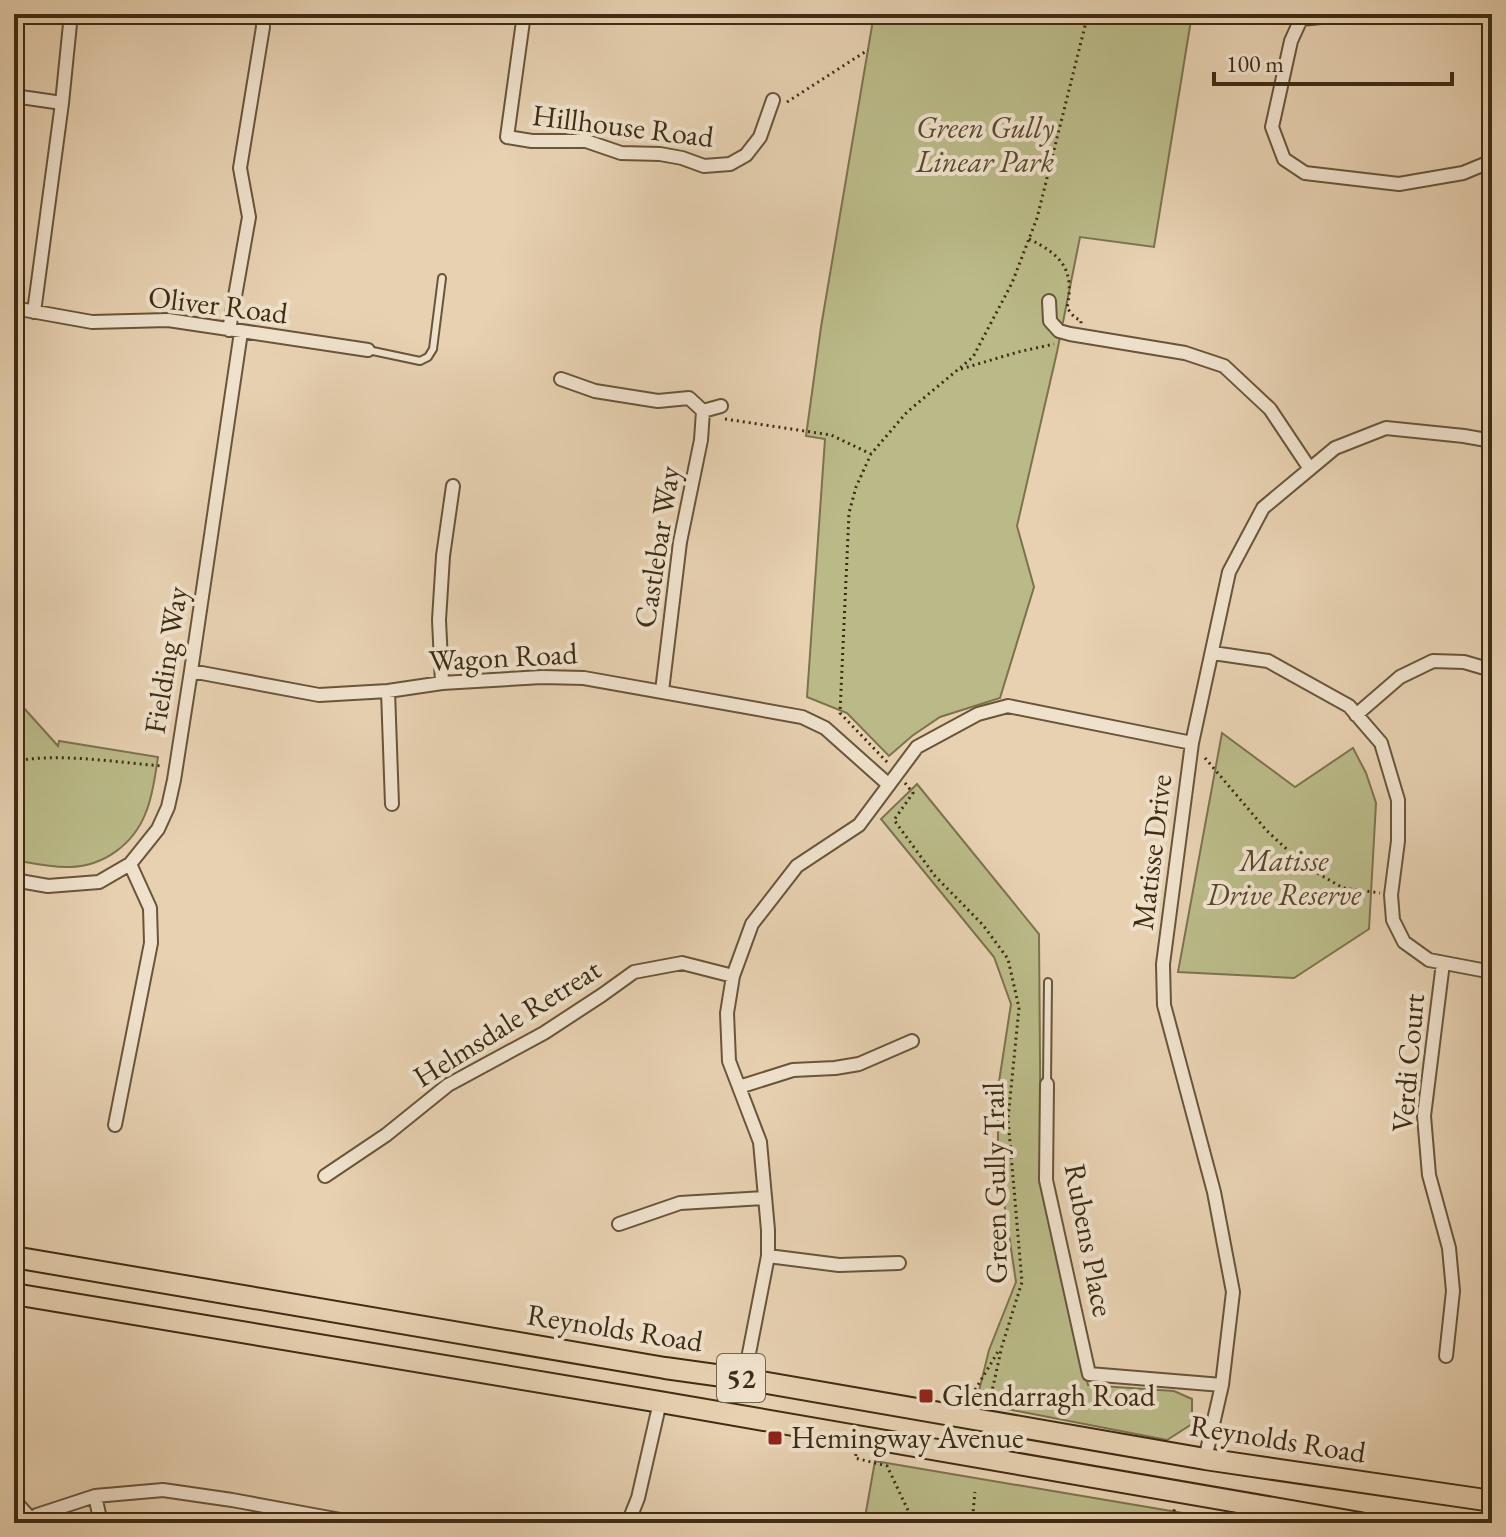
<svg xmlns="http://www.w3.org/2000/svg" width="1506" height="1537" viewBox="0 0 1506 1537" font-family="'EB Garamond',serif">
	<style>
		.park { fill: #baba88; stroke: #7c734e; stroke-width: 2 }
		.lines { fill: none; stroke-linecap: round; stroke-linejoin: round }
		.lane-casing { stroke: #68553a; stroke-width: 10 }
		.street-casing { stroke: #68553a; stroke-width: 16 }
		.primary-casing { stroke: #3e2c13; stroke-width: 24 }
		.path { stroke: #3e2c13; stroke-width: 3; stroke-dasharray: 2 4; stroke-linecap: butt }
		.lane { stroke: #efe1cc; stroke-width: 6 }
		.street { stroke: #efe1cc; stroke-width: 12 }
		.primary { stroke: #e7d1b1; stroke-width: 20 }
		.poi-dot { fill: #8f2418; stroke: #efe1cc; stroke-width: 3 }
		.labels { text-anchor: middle; stroke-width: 8; stroke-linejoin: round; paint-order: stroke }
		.shield { fill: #efe1cc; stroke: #73624a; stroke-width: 2 }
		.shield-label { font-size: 28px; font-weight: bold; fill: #3e2c13 }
		.street-label { font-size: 30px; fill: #3e2c13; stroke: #efe1cc }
		.park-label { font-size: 30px; font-style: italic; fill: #57482a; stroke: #efe1cc }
		.poi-label { font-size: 30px; fill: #3e2c13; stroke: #efe1cc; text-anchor: start }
	</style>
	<rect width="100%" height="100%" fill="#e7d1b1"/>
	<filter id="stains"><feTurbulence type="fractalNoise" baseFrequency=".0025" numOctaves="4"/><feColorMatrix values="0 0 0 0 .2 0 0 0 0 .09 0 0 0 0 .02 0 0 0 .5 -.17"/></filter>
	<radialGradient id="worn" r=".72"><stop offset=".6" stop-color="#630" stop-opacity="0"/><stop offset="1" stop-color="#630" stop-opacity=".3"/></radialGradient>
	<!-- park -->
	<path class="park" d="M874,14H1192L1154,247L1080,237L1057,352L1017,526L1034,587L1000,698L940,717L912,736L889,756L847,713L807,697L825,439L806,436L821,327Z
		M14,697L58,746L59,741L158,757C155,776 153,795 146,812C134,844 104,866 70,867C51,868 32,863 14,860Z
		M1222,733L1295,787L1353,748L1366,773L1376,803L1369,929L1294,978L1178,972Z
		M917,784L1039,934L1041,1186L1088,1385L1174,1391L1192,1399V1424L1167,1440L976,1403L989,1350L1016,1282L998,1162V1088L1011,1004L994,957L881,819Z
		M875,1461L1242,1523H864Z"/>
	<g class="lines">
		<!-- lane casing -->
		<g class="lane-casing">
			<path id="lane" d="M368,350L420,361L428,357L433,349L442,278
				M1047,1084L1048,982"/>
		</g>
		<!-- street casing -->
		<g class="street-casing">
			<path id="street" d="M524,14L507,137L532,141H586L621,153L660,154L682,158L704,166L730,164L746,155L760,137L773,100
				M1321,17L1301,19L1291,41L1272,127L1284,159L1305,173L1399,184L1463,173L1492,161
				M14,96L62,103
				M1049,301L1050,321L1059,331L1070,334L1185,353L1224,366L1270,409L1310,469
				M14,308L92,322L168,320L368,350
				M34,312L62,103L71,14
				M229,330L249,217L240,168L263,27L262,14
				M561,379L595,391L658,401L689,398L703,411L701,440L680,542L662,691
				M703,411L721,406
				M1213,653L1268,661L1349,706L1381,743L1398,800V841L1391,895L1393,920L1404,942L1429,960L1492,972
				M191,671L319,695L388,691L442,683L542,677L584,678L802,717L825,728L889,785
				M442,683L439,620L443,556L453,486
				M388,691L392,804
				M1356,715L1400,677L1433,661L1464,662L1488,669L1492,673
				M14,880L48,886L99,882L130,864L158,829L168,807L174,780L191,671L241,332
				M1443,963L1424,1116L1429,1175L1449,1248L1453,1291L1446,1356
				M1047,1084L1046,1180L1089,1374L1222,1385
				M739,1087L793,1070L835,1068L859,1064L912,1041
				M115,1125L151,943L150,908L130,864
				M325,1176L386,1135L448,1085L544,1033L602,995L634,972L682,963L733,976
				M619,1224L680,1203L765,1198
				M768,1256L839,1265L899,1263
				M744,1379L768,1256V1230L760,1142L729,1061L727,1013L733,976L752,924L797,866L859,825L917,747L978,714L1008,706L1192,743
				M1205,1459L1222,1385L1233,1292L1214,1192L1164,1005L1163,964L1192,743L1229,572L1263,508L1335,448L1386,428L1464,436L1492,441
				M95,1496L101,1523
				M14,1500L30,1518
				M24,1523L37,1515L95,1496L163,1490L232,1500L357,1523
				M628,1523L638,1498L660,1402"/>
		</g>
		<!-- primary casing -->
		<g class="primary-casing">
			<path id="primary" d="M14,1257L665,1368L744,1379L1205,1459L1492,1501
				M14,1294L660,1402L1360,1523"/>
		</g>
		<!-- path -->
		<path class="path" d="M787,102L868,50
			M1029,239C1062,255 1075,270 1067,308L1075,318L1081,320V324
			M961,369L1018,352L1054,344
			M725,419L831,435L871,454
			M1205,758L1267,831L1305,866L1343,888L1380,893
			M14,761C63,753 113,762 162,766
			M887,762L840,713L849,513L856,487L871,454L907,412L973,357L1012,283L1037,218L1088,14
			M905,783L913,793L894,820L935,876L983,925L1008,959L1019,1008L1008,1119L1022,1282L1002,1346L992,1391
			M948,1395H972L999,1350
			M856,1454L855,1458L887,1466L914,1523
			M972,1523L975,1492
			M1123,1523L1143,1518L1156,1523
			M1171,1523L1175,1507"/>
		<!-- lane -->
		<use href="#lane" class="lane"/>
		<!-- street -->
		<use href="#street" class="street"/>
		<!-- primary -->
		<use href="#primary" class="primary"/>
	</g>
	<!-- markers -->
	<g class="poi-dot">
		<rect x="918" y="1388" width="16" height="16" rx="4"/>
		<rect x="767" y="1430" width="16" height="16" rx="4"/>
	</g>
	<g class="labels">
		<!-- shield labels -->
		<rect class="shield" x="717" y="1354" width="48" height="48" rx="6"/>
		<g class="shield-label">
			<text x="741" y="1388">52</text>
		</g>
		<!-- street labels -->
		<g class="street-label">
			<text transform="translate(623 126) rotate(7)" y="10">Hillhouse Road</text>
			<text transform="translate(218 305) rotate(7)" y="10">Oliver Road</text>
			<text transform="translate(657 547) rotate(-81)" y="10">Castlebar Way</text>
			<text transform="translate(503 657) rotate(-3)" y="10">Wagon Road</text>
			<text transform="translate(166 660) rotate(-81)" y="10">Fielding Way</text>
			<text transform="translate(1152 852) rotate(-83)" y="10">Matisse Drive</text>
			<text transform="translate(507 1023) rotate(-32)" y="10">Helmsdale Retreat</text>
			<text transform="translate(1408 1063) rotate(-85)" y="10">Verdi Court</text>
			<text transform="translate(995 1183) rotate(-91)" y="10">Green Gully Trail</text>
			<text transform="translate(1089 1240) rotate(79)" y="10">Rubens Place</text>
			<text transform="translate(615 1328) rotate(9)" y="10">Reynolds Road</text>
			<text transform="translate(1278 1439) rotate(9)" y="10">Reynolds Road</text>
		</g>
		<!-- park labels -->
		<g class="park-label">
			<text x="985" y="138">Green Gully<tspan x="985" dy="34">Linear Park</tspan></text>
			<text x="1284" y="871">Matisse<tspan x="1284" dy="34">Drive Reserve</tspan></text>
		</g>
		<!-- poi labels -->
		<g class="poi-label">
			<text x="942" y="1406">Glendarragh Road</text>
			<text x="791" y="1448">Hemingway Avenue</text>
		</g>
	</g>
	<!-- margin -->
	<rect width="1506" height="1537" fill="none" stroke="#e7d1b1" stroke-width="48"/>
	<rect x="16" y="16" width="1474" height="1505" fill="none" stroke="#3e2c13" stroke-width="4"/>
	<rect x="24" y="24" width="1458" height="1489" fill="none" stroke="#3e2c13" stroke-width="2"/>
	<!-- scale -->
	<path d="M1214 72v12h238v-12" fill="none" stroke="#3e2c13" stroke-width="4"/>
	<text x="1226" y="72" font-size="24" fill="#3e2c13" stroke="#efe1cc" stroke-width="6" paint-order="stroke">100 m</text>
	<rect width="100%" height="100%" filter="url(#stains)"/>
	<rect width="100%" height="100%" fill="url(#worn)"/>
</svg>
